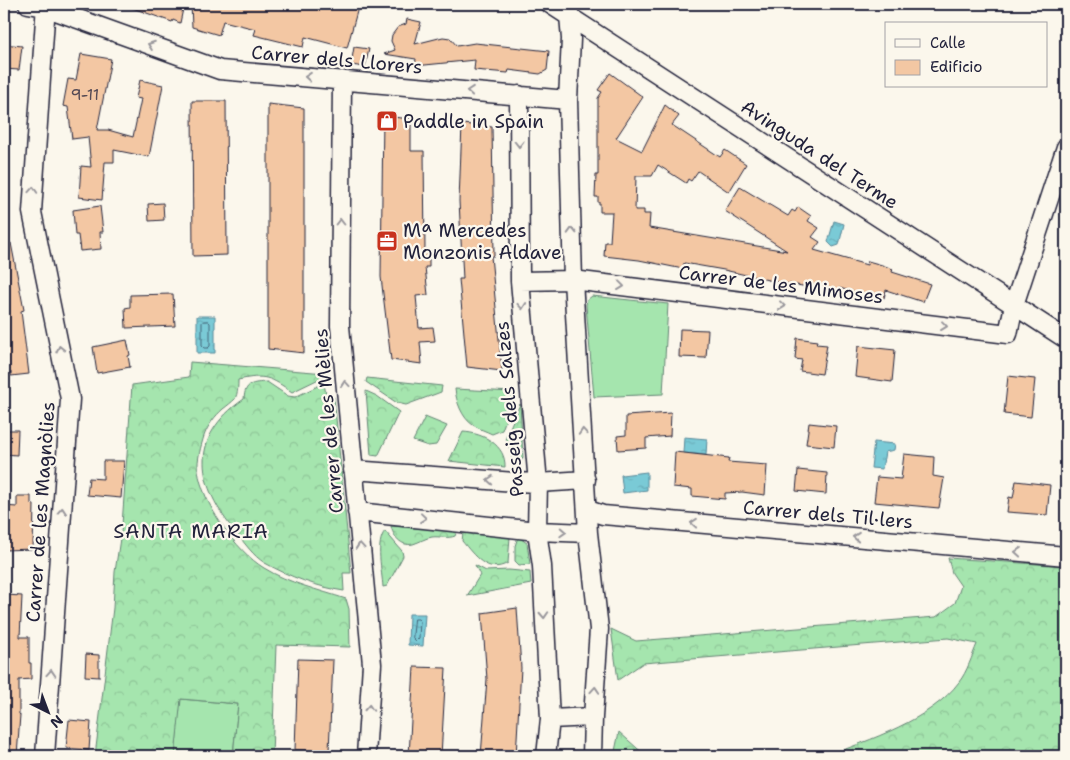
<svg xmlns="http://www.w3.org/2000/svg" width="1070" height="760" viewBox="0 0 1070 760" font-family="'Shantell Sans',sans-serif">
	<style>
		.grass { fill: #a5e5ae; stroke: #648474 }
		.forest { fill: url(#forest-crowns); stroke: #648474 }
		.water { fill: url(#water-ripples); stroke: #578798 }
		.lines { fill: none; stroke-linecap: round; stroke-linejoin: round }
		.shore { stroke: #456579; stroke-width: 1 }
		.building { fill: #f3c7a3; stroke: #22223b }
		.street-casing { stroke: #22223b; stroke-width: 21 }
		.street { stroke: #fbf7ec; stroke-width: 18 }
		.oneway { stroke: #99979c }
		.labels { text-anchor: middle; stroke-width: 4.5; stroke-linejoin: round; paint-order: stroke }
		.number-label { font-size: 16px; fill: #564b55 }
		.street-label { font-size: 19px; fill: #22223b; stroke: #fbf7ec }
		.poi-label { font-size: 19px; fill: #22223b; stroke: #fbf7ec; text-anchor: start }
		.neighbourhood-label { font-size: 20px; letter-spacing: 1px; fill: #22223b; stroke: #fbf7ec }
	</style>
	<defs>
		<pattern id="forest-crowns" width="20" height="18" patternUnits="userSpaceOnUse" patternTransform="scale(1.25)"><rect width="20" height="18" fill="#a5e5ae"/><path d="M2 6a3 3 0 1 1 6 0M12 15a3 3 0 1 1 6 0" fill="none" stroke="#8ec497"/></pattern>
		<pattern id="water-ripples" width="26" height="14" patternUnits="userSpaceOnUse" patternTransform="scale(1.25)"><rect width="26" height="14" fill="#7acad6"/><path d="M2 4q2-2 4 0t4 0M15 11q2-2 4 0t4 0" fill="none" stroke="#69adb9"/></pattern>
	</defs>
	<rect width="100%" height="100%" fill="#fbf7ec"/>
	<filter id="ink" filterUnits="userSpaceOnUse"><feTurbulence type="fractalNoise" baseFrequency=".02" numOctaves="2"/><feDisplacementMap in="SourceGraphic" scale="10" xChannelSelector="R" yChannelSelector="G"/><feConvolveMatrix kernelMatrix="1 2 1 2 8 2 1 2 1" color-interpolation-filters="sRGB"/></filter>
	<g filter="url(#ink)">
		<!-- grass -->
		<path class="grass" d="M592,296L668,304L663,394L594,397L586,305L587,300Z
			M180,699L238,704L233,756H175Z"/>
		<!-- forest -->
		<path class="forest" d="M190,362L326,373L327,375L292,392C270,377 265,374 238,380C238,386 238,393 235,399C232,402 227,406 223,409C215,416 208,425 204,436C201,446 197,459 198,470C202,503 236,551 264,568C288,583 319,590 346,599L349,609L350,647L276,645L272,756H233L238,704L181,699L175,756H95L113,608L115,572L122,525L132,385L189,377Z
			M367,378L442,386L441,392L406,405L397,403L366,382Z
			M267,382L288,396L295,397L324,383L326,395L334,397L351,573H343L344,591C317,587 290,577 265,563C253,556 245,543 236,533C197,485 187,438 244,399C245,383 252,383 267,382Z
			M455,389L513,392L512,402L502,430L492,434C486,431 479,429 473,425C462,418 456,401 455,389Z
			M366,391L377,396L399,412L378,456L371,455Z
			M520,404L523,457L521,463L515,468L506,437Z
			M425,417L447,426L436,445L428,446L413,441Z
			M463,432C483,433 506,445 505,467L449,461Z
			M391,526L457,531L455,536C448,539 440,536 432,537C425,538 420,542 413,544C401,547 393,536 391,526Z
			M385,531L402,551L403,556L387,586L383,587C382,571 375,543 385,531Z
			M463,533L510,537L508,563C487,575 474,555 462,541Z
			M518,537L527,543L530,564L519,565L515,561V546Z
			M948,558L1066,566V756H827C869,740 931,720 959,682C967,672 972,656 977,644L948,638L643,663L618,680L611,629L636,641L936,617L955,603L961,586L952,573Z
			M475,565L486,571L509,570L530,572L531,584L467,596L480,575Z
			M619,732L646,756H614Z"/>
		<!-- water -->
		<path class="water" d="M834,221L844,224L839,245L833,247L828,242Z
			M197,316H215V353H197Z
			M684,437L707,439L706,455L683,453Z
			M874,442L895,444L894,450L885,452L882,469L871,468Z
			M647,472V490L623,493L621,475Z
			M409,614H425L423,646L408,645Z"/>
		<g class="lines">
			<!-- shore -->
			<path class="shore" d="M204,321H208L210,323V346L208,348H204L202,346V323Z
				M415,619H418L420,621L419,638L416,641L413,638Z"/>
		</g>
		<!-- building -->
		<path class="building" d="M127,4H184L180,23L173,20L172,22L127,6Z
			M191,4H359L347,48L305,37L303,47L254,35L256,29L223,21L219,35L192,27Z
			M407,19L421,22L415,44L443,37L450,38L457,46L475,43L549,51L547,70L540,74L509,70L508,73L474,70L475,60L415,66L416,59L384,54L395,50L391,41L392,35L398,27L406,24Z
			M4,44L22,46L19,70L4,69Z
			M354,47L369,49L365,67L351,65Z
			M81,54L111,59L97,130H108L133,137L141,99L136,98L140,80L163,85L149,157L114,150V162H105L102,200L79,197L81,166L91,167L88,137L72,139L68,107L63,106L68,79L76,80Z
			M610,73L643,97L616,138L642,151L665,105L679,116L672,125L720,157L725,150L746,164L729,192L698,171L691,181L688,179L686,183L658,165L652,176H636L635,210H644V214H650L649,228L787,251L725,211L740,187L788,216L792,210L795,212L798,207L811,216L808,221L819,228L812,237L820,242L814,250L867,265L868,261L882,265L893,269L892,272L930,284L923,302L886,290L884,298L869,294V296L839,288L838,292L809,284V287L777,282L724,270L684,263L683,269L639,260L604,256L605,242H610L612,212H600V203H598V197H595L596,175H598V98L602,92L598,90Z
			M192,101H226L227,255L193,256Z
			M268,104L304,108V353L268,349Z
			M383,116L411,119V151H424L425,253H429V267H425L428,295L416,296L419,328L433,327L435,341L420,342L422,364L391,360L381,277Z
			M462,124L492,127L494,256H491L502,371L467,367L459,279H463L459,201Z
			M163,203L164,220L149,221L148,204Z
			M100,206L103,232H100L101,249L80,251L78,235H75L73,210Z
			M4,243H11L24,310L21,311L29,374L11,376V372L5,373L4,366Z
			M173,294L175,326L126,328L125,308L130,307V295Z
			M680,329L708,330L706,358L679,357Z
			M797,338L817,341L816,344L827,345L822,374L800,371L802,360L795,359Z
			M127,340L130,355L128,356L130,367L97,373L93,347Z
			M858,346L895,350L892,382L855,377Z
			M1008,376L1035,379L1031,417L1004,414Z
			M671,413L670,436L646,438V448L618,450L617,436L626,435V416Z
			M809,423L836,426L834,447L806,444Z
			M4,430H18L17,455L4,454Z
			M675,452L729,458L728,462L767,465L765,495L742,492L725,493V499L692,496V489L673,487Z
			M904,454L934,457L933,476L944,478L939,508L874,502L877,477L901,479Z
			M103,461H124L121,498L87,495L89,478L103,479Z
			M798,470L827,473L826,494L796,491Z
			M1016,481L1050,485L1047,515L1007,512L1009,497L1013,498Z
			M17,496H31V504L34,505L33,549L4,550V506L17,507Z
			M6,595L22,596L20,637H29V663H31V679L19,680V714L20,715L17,756H4V638Z
			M517,608L521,668L516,756H481L487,679L482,613Z
			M86,654L99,655V677L85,676Z
			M298,659L333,660L329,751L295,750Z
			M414,667L446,668L441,756H409Z
			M69,720L91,722L89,750L66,748Z"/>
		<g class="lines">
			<!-- street casing -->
			<g class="street-casing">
				<path id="street" d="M28,4L45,7L220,70L568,100
					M550,4L1066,339
					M568,4L571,39L568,100L573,280L588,533L599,629L593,717L592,756
					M342,80L340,326L372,664L366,756
					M519,95L520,281L538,483L537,531L542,566L550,719L546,756
					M520,281L573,280L1008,334L1014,305L1066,147
					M353,470L515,482L538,483L586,480
					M588,510L603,515L1066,556
					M357,512L537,531L588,533
					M550,719L593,717
					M45,756L70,399L32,212L46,4"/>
			</g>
			<!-- street -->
			<use href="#street" class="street"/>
		</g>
		<!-- one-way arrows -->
		<defs><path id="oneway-chevron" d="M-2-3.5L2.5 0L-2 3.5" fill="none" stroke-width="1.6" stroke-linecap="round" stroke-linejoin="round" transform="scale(1.25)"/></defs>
		<g class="oneway">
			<use href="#oneway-chevron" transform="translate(151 45) rotate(-160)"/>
			<use href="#oneway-chevron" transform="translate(308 77) rotate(-175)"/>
			<use href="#oneway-chevron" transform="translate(470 91) rotate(-175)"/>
			<use href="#oneway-chevron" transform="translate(519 144) rotate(90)"/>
			<use href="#oneway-chevron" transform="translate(33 190) rotate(-86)"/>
			<use href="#oneway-chevron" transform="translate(340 222) rotate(-90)"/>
			<use href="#oneway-chevron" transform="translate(572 231) rotate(-92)"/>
			<use href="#oneway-chevron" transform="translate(621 286) rotate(7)"/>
			<use href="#oneway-chevron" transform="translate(522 306) rotate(85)"/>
			<use href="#oneway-chevron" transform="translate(782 306) rotate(7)"/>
			<use href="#oneway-chevron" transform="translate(944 326) rotate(7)"/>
			<use href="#oneway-chevron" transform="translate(60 349) rotate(-102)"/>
			<use href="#oneway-chevron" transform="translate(345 384) rotate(-95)"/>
			<use href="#oneway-chevron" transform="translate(583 432) rotate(-94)"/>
			<use href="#oneway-chevron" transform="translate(490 480) rotate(-176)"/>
			<use href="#oneway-chevron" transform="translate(62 511) rotate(-86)"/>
			<use href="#oneway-chevron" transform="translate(423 518) rotate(6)"/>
			<use href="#oneway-chevron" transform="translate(694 523) rotate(-175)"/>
			<use href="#oneway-chevron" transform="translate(563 532) rotate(3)"/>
			<use href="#oneway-chevron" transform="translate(856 537) rotate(-175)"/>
			<use href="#oneway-chevron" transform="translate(360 546) rotate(-95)"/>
			<use href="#oneway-chevron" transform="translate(1018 552) rotate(-175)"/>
			<use href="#oneway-chevron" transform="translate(544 615) rotate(87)"/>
			<use href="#oneway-chevron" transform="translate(51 673) rotate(-86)"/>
			<use href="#oneway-chevron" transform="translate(595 690) rotate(-86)"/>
			<use href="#oneway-chevron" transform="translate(369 708) rotate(-87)"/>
		</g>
	</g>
	<!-- icons -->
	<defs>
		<g id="shop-square" transform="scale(1.125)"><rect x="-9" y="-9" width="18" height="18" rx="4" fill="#c8321e" stroke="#fbf7ec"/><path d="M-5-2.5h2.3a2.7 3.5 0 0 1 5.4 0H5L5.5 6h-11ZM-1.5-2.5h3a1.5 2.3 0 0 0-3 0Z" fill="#fff"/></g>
		<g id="office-square" transform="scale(1.125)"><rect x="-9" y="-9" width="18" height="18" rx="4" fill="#c8321e" stroke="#fbf7ec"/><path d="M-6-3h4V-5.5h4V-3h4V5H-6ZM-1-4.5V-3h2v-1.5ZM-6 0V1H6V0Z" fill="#fff"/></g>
	</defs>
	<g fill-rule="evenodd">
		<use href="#shop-square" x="387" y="121"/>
		<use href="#office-square" x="387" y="241"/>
	</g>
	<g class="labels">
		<!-- number labels -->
		<g class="number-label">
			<text x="85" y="100">9-11</text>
		</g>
		<!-- street labels -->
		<g class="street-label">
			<text transform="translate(337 59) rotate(5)" y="7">Carrer dels Llorers</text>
			<text transform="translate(820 154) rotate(33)" y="7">Avinguda del Terme</text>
			<text transform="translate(781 284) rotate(7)" y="7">Carrer de les Mimoses</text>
			<text transform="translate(509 409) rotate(-95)" y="7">Passeig dels Salzes</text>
			<text transform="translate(328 421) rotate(-95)" y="7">Carrer de les Mèlies</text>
			<text transform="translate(40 512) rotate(-86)" y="7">Carrer de les Magnòlies</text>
			<text transform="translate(828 514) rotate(5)" y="7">Carrer dels Til·lers</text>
		</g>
		<!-- poi labels -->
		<g class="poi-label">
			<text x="403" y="128">Paddle in Spain</text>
			<text x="403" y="237">Mª Mercedes<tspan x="403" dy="22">Monzonis Aldave</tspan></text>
		</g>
		<!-- neighbourhood labels -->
		<g class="neighbourhood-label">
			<text x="191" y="538">SANTA MARIA</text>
		</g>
	</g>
	<!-- margin -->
	<rect width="1070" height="760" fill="none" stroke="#fbf7ec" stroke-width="20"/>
	<rect x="10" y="10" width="1050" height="740" fill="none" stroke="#22223b" stroke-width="2" filter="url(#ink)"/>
	<!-- legend -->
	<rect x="885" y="22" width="162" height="65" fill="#fbf7ec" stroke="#a4a2a5"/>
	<rect x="895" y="39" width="25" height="8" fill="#fbf7ec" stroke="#a4a2a5"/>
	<text x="930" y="48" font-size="15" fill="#22223b">Calle</text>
	<rect x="895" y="60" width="25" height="15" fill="#f3c7a3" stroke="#a4a2a5"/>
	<text x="930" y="72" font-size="15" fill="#22223b">Edificio</text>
	<!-- north arrow -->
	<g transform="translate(48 712) rotate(138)" stroke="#fbf7ec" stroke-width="4" paint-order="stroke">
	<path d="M0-4L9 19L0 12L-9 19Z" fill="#22223b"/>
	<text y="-8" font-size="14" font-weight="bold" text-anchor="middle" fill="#22223b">N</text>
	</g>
</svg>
